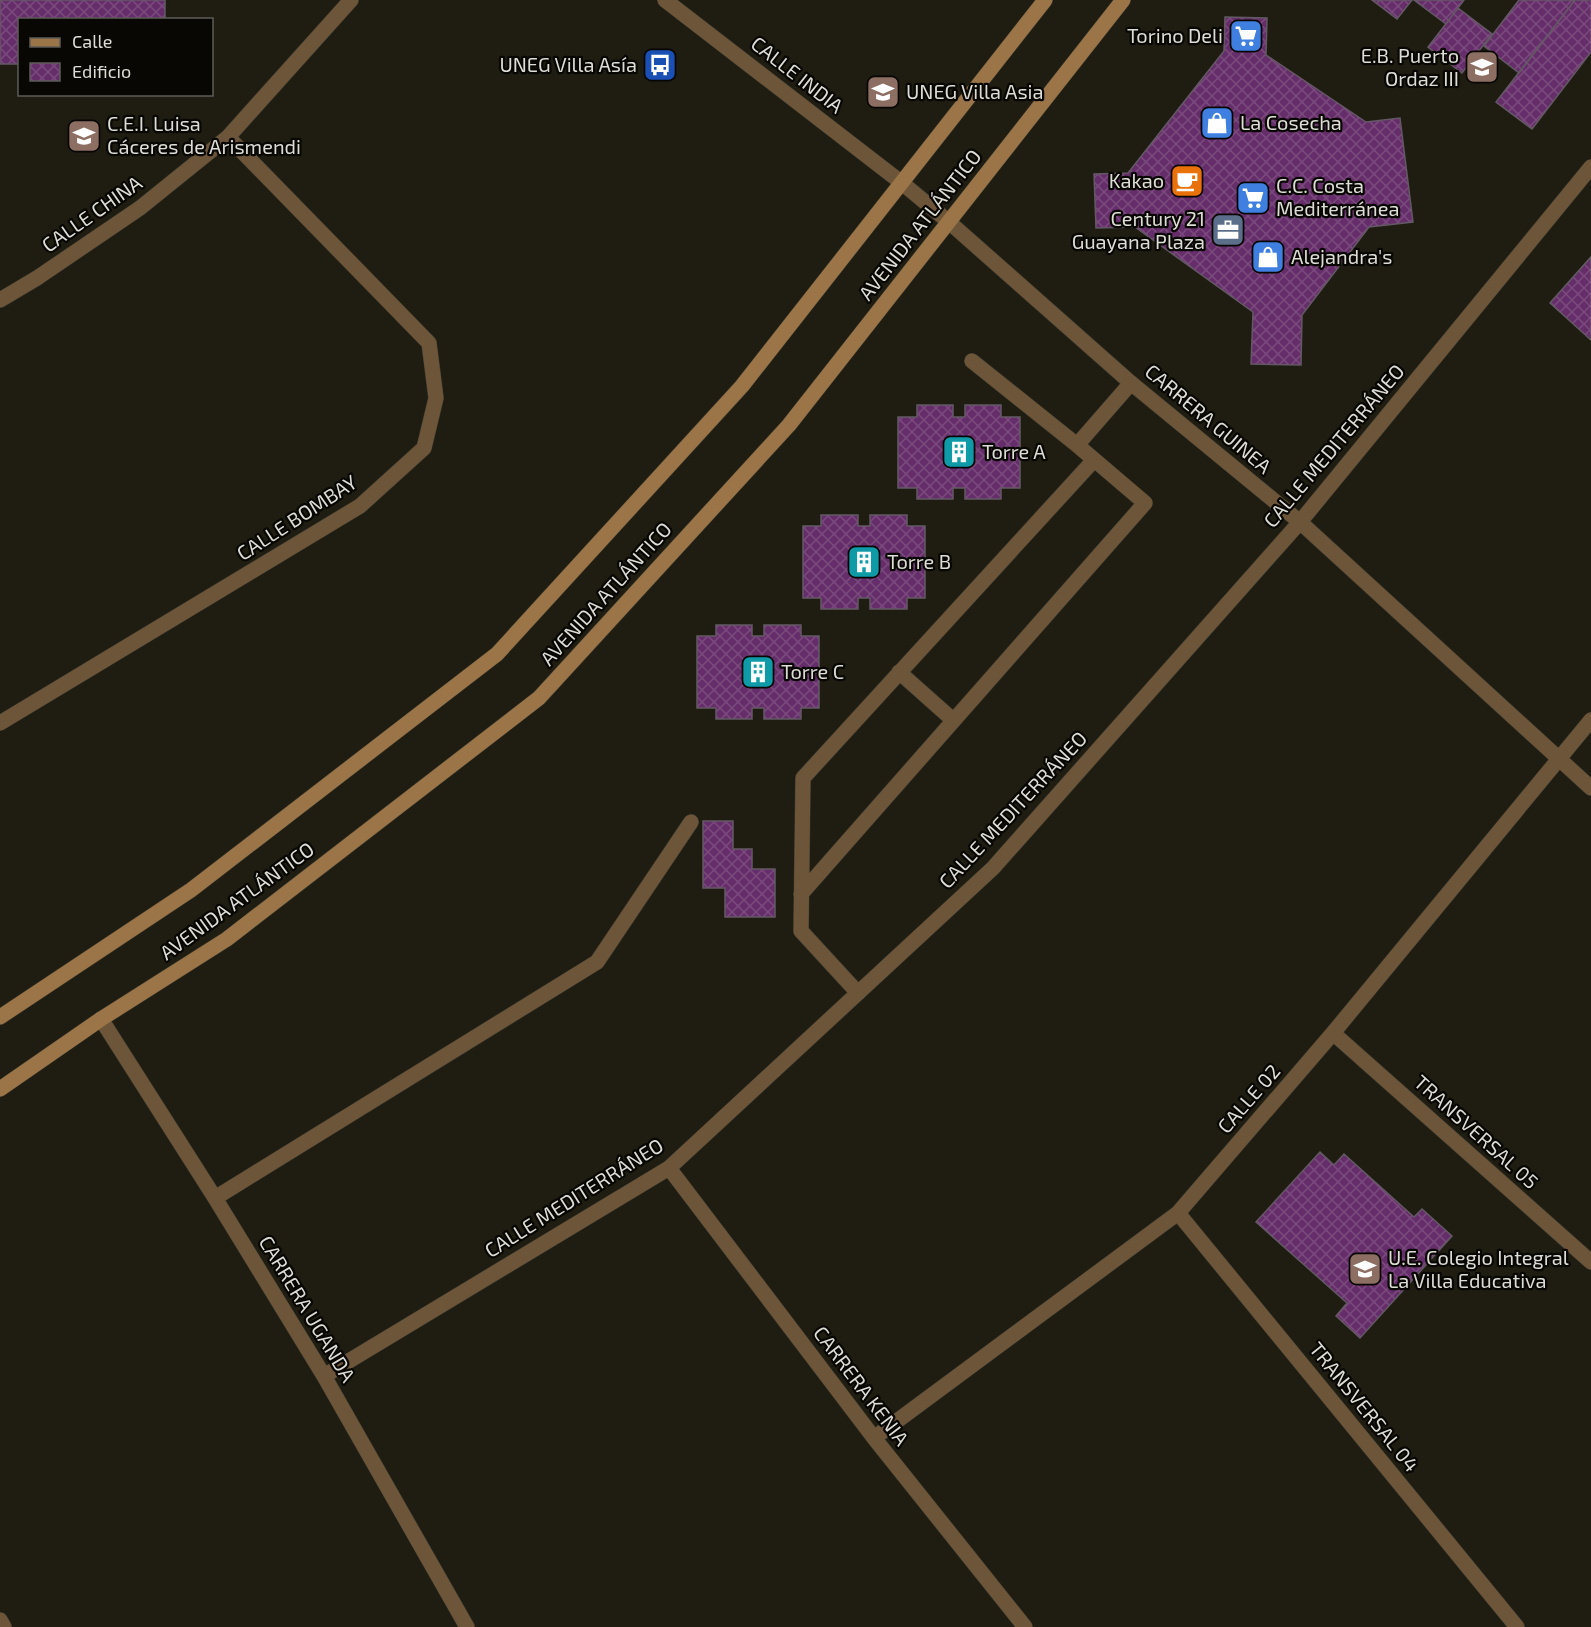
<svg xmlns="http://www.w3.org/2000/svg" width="1591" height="1627" viewBox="0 0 1591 1627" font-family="'Exo 2',sans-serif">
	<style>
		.building { fill: url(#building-cross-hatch); stroke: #635964; stroke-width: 1.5 }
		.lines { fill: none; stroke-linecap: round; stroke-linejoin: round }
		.lane-casing { stroke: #3a382d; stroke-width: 16 }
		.street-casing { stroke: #3a382d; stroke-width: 16 }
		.secondary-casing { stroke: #3a382d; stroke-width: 16 }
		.lane { stroke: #6d5539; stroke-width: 15 }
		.street { stroke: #6d5539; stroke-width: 15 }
		.secondary { stroke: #9b7547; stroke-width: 15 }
		.labels { text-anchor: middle; stroke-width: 4.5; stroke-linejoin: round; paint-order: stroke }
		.poi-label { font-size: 20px; fill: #dddcd5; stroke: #080704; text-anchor: start }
		.street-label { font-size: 20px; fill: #dddcd5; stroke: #080704 }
	</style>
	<defs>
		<pattern id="building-cross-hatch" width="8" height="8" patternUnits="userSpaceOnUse" patternTransform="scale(1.5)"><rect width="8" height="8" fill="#652d6a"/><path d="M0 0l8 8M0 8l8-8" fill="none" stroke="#7b4b7e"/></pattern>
	</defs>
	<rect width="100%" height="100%" fill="#1f1d12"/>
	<!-- building -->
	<path class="building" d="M0,0H165V20H20V64H0Z
		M1372,0H1412L1397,19Z
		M1414,0H1464L1446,24Z
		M1519,0H1575L1519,73L1484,46Z
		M1575,0H1591V52L1532,129L1496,102Z
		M1458,8L1492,34L1462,73L1428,47Z
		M1225,17L1267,18L1266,55L1366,122L1400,118L1413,222L1369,227L1302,315L1301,365L1251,364L1253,312L1135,227L1096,228L1094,174L1128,173L1224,51Z
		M1591,257V340L1550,303Z
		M917,405H953V417H965V405H1001V417H1020V488H1001V499H965V488H953V499H917V488H898V417H917Z
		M821,515H858V526H870V515H907V526H925V598H907V609H870V598H858V609H821V598H803V526H821Z
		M716,625H752V636H764V625H801V636H819V708H801V719H764V708H752V719H716V708H697V636H716Z
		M703,821H733V849H752V869H775V917H725V888H703Z
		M1320,1152L1334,1165L1344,1154L1414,1217L1422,1209L1452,1236L1360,1338L1336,1316L1347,1303L1256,1222Z"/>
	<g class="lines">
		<!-- lane casing -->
		<g class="lane-casing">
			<path id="lane" d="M1077,445L1131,383
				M899,672L953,720
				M801,894L1145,503L1077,445L972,361
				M858,993L801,931L803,778L1094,460"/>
		</g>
		<!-- street casing -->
		<g class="street-casing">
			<path id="street" d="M665,0L902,183L949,222L1131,383L1300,522L1591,788
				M0,300L37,278L140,208L228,137L351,0
				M0,723L360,506L424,448L436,398L429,343L228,137
				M101,1019L215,1198L324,1376L467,1627
				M1333,1033L1591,1262
				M669,1168L874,1438L1025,1627
				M215,1198L597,962L691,822
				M1178,1213L1517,1627
				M324,1376L669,1168L993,868L1300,522L1591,167
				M874,1438L1178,1213L1333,1033L1591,720
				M0,1620L4,1627"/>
		</g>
		<!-- secondary casing -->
		<g class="secondary-casing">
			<path id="secondary" d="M0,1017L191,890L497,654L742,386L1045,0
				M0,1089L101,1019L227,939L539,698L789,425L1123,0"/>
		</g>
		<!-- lane -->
		<use href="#lane" class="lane"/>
		<!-- street -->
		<use href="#street" class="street"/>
		<!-- secondary -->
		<use href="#secondary" class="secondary"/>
	</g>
	<!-- icons -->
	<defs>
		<g id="supermarket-square" transform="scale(1.725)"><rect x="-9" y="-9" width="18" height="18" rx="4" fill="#3f7fe0" stroke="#080704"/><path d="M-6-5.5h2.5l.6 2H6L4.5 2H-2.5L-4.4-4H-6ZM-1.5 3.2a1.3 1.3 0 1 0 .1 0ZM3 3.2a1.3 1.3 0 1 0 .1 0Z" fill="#fff"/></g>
		<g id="bus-square" transform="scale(1.725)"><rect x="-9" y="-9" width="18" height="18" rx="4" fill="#1a4fb4" stroke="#080704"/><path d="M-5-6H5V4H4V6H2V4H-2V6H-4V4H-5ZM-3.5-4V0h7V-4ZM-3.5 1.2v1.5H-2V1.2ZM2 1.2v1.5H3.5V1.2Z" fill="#fff"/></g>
		<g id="school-square" transform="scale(1.725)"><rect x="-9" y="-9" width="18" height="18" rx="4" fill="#8d6e63" stroke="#080704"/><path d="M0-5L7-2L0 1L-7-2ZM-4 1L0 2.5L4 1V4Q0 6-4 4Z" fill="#fff"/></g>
		<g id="university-square" transform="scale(1.725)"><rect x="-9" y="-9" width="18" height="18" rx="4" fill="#8d6e63" stroke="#080704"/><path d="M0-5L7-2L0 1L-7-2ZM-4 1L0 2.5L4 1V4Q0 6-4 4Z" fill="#fff"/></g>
		<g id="shop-square" transform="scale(1.725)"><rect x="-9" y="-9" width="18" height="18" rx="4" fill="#3f7fe0" stroke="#080704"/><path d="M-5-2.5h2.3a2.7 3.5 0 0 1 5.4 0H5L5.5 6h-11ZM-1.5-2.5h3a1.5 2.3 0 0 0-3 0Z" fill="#fff"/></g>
		<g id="cafe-square" transform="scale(1.725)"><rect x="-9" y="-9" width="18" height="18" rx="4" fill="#e8710a" stroke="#080704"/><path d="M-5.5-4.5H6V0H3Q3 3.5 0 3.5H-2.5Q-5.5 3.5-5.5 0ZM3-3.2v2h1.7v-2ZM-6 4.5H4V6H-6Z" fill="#fff"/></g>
		<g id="office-square" transform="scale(1.725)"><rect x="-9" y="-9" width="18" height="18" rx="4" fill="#5c6f8a" stroke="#080704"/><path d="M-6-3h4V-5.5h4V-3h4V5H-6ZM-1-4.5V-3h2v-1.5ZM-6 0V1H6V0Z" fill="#fff"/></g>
		<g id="building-square" transform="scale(1.725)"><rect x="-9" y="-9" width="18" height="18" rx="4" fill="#0f9aa8" stroke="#080704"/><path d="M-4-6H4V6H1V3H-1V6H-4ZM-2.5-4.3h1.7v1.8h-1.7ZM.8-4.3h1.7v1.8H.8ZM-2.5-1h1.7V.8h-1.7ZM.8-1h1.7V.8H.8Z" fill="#fff"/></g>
	</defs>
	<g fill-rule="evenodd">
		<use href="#supermarket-square" x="1246" y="36"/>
		<use href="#bus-square" x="660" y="65"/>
		<use href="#school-square" x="1482" y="67"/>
		<use href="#university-square" x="883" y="92"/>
		<use href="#shop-square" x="1217" y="123"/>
		<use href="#school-square" x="84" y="136"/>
		<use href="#cafe-square" x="1187" y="181"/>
		<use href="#supermarket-square" x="1253" y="198"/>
		<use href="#office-square" x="1228" y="230"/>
		<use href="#shop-square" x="1268" y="257"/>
		<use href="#building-square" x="959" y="452"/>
		<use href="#building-square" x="864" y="562"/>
		<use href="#building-square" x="758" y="672"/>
		<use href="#school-square" x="1365" y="1269"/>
	</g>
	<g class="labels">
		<!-- poi labels -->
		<g class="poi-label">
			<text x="1223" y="43" text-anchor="end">Torino Deli</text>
			<text x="1459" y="63" text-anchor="end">E.B. Puerto<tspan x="1459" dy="23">Ordaz III</tspan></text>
			<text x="637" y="72" text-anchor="end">UNEG Villa Asía</text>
			<text x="906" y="99">UNEG Villa Asia</text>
			<text x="1240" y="130">La Cosecha</text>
			<text x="107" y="131">C.E.I. Luisa<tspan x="107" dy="23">Cáceres de Arismendi</tspan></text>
			<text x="1164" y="188" text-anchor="end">Kakao</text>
			<text x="1276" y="193">C.C. Costa<tspan x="1276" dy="23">Mediterránea</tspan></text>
			<text x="1205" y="226" text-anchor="end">Century 21<tspan x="1205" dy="23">Guayana Plaza</tspan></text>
			<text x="1291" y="264">Alejandra's</text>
			<text x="982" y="459">Torre A</text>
			<text x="887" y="569">Torre B</text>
			<text x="781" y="679">Torre C</text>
			<text x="1388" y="1265">U.E. Colegio Integral<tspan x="1388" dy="23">La Villa Educativa</tspan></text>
		</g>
		<!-- street labels -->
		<g class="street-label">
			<text transform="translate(797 75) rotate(38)" y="7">CALLE INDIA</text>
			<text transform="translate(92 214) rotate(-35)" y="7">CALLE CHINA</text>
			<text transform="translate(920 225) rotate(-52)" y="7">AVENIDA ATLÁNTICO</text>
			<text transform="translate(1208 419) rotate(40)" y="7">CARRERA GUINEA</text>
			<text transform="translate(1334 446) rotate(-50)" y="7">CALLE MEDITERRÁNEO</text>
			<text transform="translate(297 518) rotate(-33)" y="7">CALLE BOMBAY</text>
			<text transform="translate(606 594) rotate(-48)" y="7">AVENIDA ATLÁNTICO</text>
			<text transform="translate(1013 810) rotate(-47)" y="7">CALLE MEDITERRÁNEO</text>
			<text transform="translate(237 901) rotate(-36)" y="7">AVENIDA ATLÁNTICO</text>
			<text transform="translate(1249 1099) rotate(-49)" y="7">CALLE 02</text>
			<text transform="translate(1476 1132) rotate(42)" y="7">TRANSVERSAL 05</text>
			<text transform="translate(574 1198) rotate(-32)" y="7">CALLE MEDITERRÁNEO</text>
			<text transform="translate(307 1309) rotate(59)" y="7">CARRERA UGANDA</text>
			<text transform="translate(861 1386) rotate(53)" y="7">CARRERA KENIA</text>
			<text transform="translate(1364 1407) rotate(51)" y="7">TRANSVERSAL 04</text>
		</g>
	</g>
	<!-- legend -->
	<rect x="18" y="18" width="195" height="78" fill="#080704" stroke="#5d5c58" stroke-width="1.5"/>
	<rect x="30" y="38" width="30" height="9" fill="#9b7547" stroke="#5d5c58" stroke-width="1.5"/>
	<text x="72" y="48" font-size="18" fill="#dddcd5">Calle</text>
	<rect x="30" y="63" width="30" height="18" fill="url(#building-cross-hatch)" stroke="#5d5c58" stroke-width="1.5"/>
	<text x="72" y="78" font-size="18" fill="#dddcd5">Edificio</text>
</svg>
